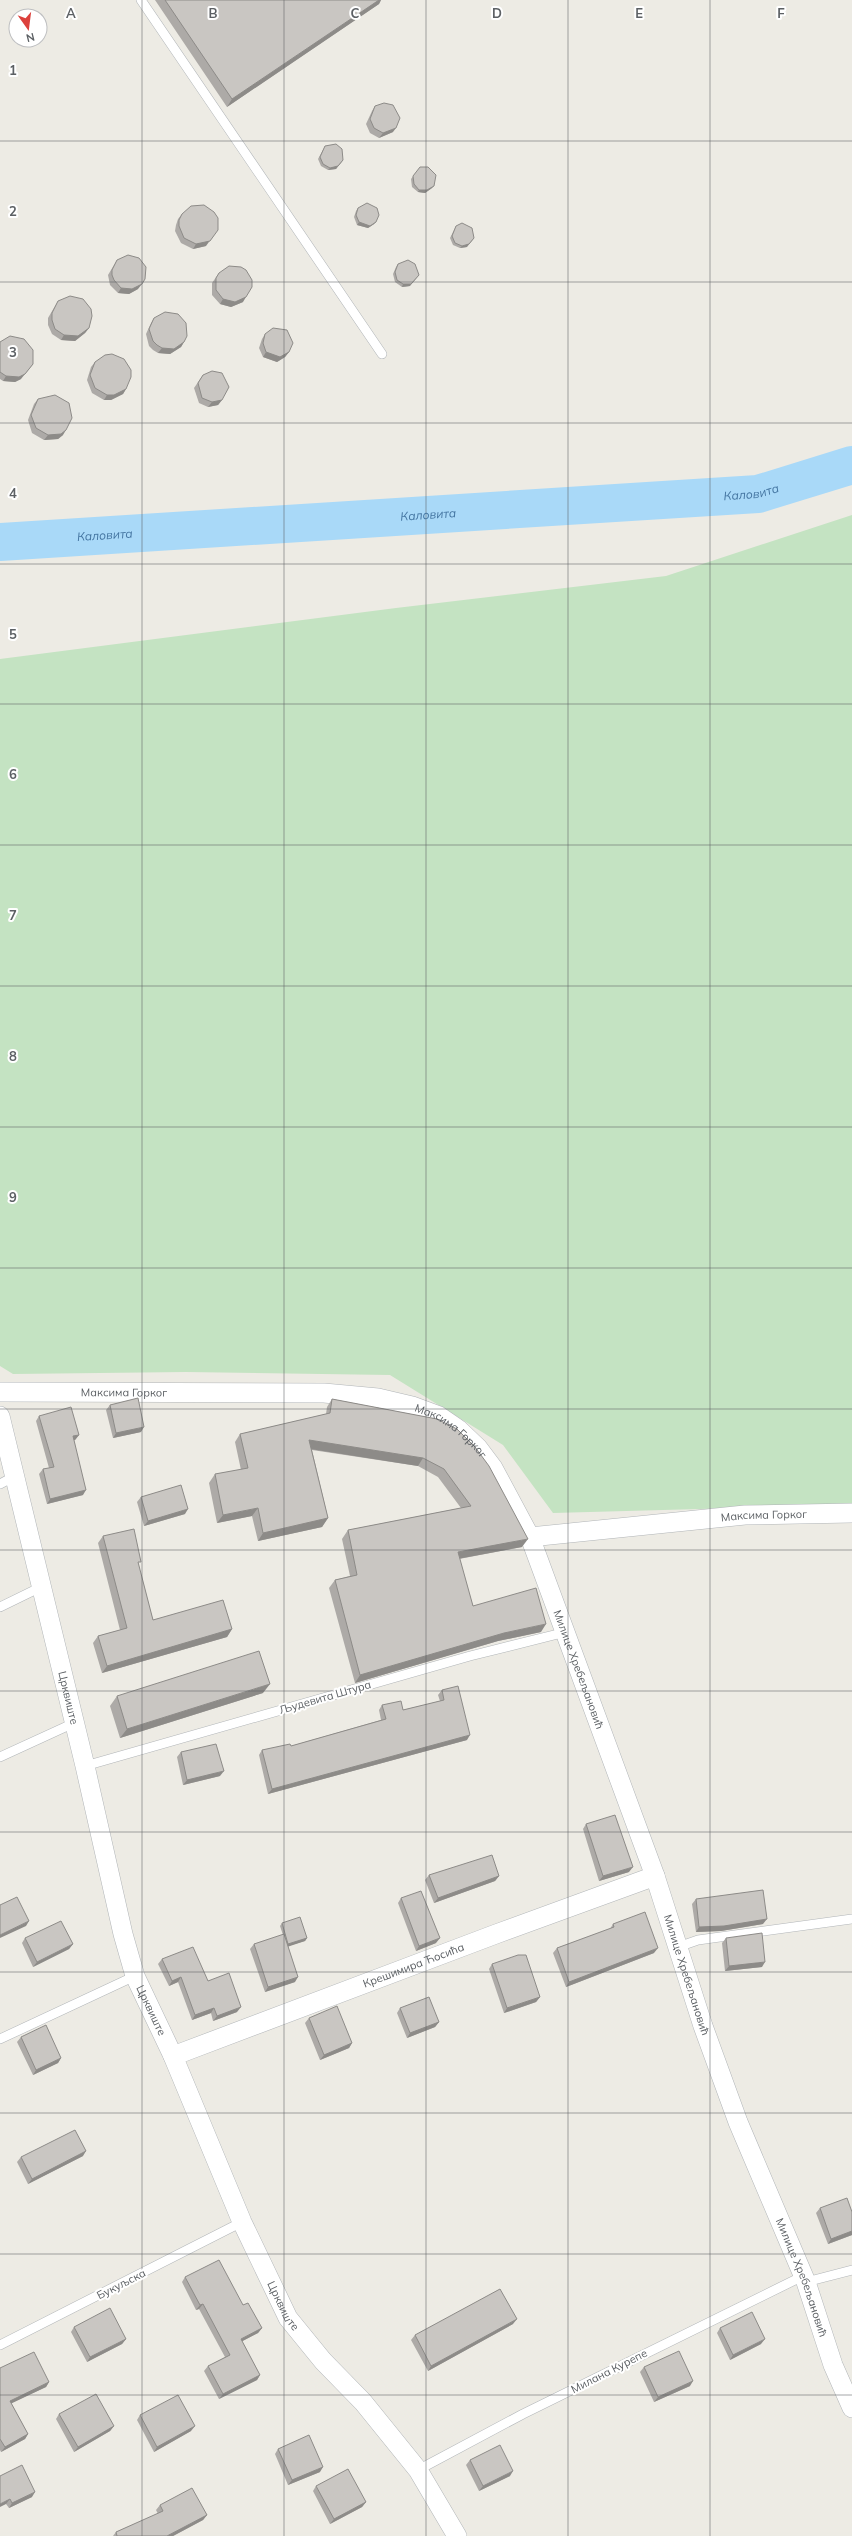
<svg xmlns="http://www.w3.org/2000/svg" width="852" height="2536" viewBox="0 0 852 2536" font-family="Mulish,sans-serif">
	<style>
		.green { fill: #c4e3c2 }
		.lines { fill: none; stroke-linecap: round; stroke-linejoin: round }
		.river { stroke: #a9d9f8; stroke-width: 38 }
		.lane-casing { stroke: #b1b5b8; stroke-width: 10 }
		.street-casing { stroke: #b1b5b8; stroke-width: 20 }
		.lane { stroke: #fff; stroke-width: 9 }
		.street { stroke: #fff; stroke-width: 19 }
		.wall { fill: #adaaa7 }
		.shaded-wall { fill: #8d8b88 }
		.building { fill: #c9c6c2; stroke: #8d8b88 }
		.grid { fill: none; stroke: #5c6064; stroke-width: 1; stroke-opacity: 0.55 }
		.labels { text-anchor: middle; stroke-width: 4; stroke-linejoin: round; paint-order: stroke }
		.street-label { font-size: 11px; fill: #5c6064; stroke: #fff }
		.water-label { font-size: 12px; font-style: italic; fill: #4475a1; stroke: #fff }
		.grid-label { font-size: 13px; text-anchor: middle; font-weight: bold; fill: #5c6064; stroke: #fff; stroke-width: 4; stroke-linejoin: round; paint-order: stroke }
	</style>
	<rect width="100%" height="100%" fill="#edebe4"/>
	<!-- green -->
	<path class="green" d="M852,515V1505L553,1513L503,1445L390,1375L186,1372L13,1374L0,1366V659L396,608L666,576Z"/>
	<g class="lines">
		<!-- river -->
		<path class="river" id="s1" d="M0,542L758,494L852,465"/>
		<!-- lane casing -->
		<g class="lane-casing">
			<path id="lane" d="M141,0L382,354
				M0,1484L15,1476
				M0,1607L41,1587
				M0,1757L74,1723
				M85,1766L470,1656L566,1632
				M678,1947L698,1940L852,1919
				M0,2039L135,1976
				M806,2282L852,2270
				M0,2345L242,2222
				M418,2470L523,2414L803,2276"/>
		</g>
		<!-- street casing -->
		<g class="street-casing">
			<g id="street">
				<path id="s2" d="M0,1392L324,1393L378,1398L412,1406L439,1416L458,1429L478,1448L493,1468L530,1537L655,1876L703,2026L738,2122L806,2282L833,2365L852,2408"/>
				<path id="s3" d="M0,1416L85,1766L123,1934L135,1976L173,2056L242,2222L288,2318L323,2361L363,2402L418,2470L457,2536"/>
				<path id="s4" d="M530,1537L745,1515L852,1513"/>
				<path id="s5" d="M173,2056L496,1934L655,1876"/>
			</g>
		</g>
		<!-- lane -->
		<use href="#lane" class="lane"/>
		<!-- street -->
		<use href="#street" class="street"/>
	</g>
	<!-- wall -->
	<path class="wall" d="M155,0H381L379,4L227,107Z
		M375,106L393,132L379,138L370,133L366,124L372,111Z
		M325,146L343,160L336,169L328,170L321,166L318,159Z
		M420,167L432,188L425,193L418,192L412,187L411,179Z
		M358,208L374,224L368,228L357,225L354,217L356,211Z
		M182,214L206,246L193,249L181,243L175,231L176,225L178,219Z
		M456,226L467,247L460,248L453,245L450,238Z
		M117,260L138,289L129,294L118,293L110,285L108,275Z
		M398,264L410,286L402,287L395,282L393,274L396,267Z
		M219,273L243,302L231,307L220,304L212,295V283Z
		M58,301L89,328L85,333L75,341L61,340L52,334L48,325V318Z
		M154,318L184,342L181,347L170,354L158,353L153,350L149,346L146,334L151,323Z
		M265,334L289,352L285,357L277,362L263,357L259,348L262,339Z
		M0,342L21,379L15,382L3,381L0,379Z
		M95,362L126,389L123,394L111,400H104L92,393L87,380L91,367Z
		M203,375L222,400L218,405L208,407L199,403L194,388Z
		M38,399L63,435L58,439L44,440L32,433L28,420L34,404Z
		M332,1399L437,1419L522,1547L459,1559L473,1606L541,1632L498,1641L355,1683L329,1588L335,1580L350,1576L342,1539L348,1530L461,1508L438,1477L418,1466L312,1450L328,1518L322,1527L258,1541L252,1516L217,1523L209,1483L215,1474L241,1470L235,1442L240,1434L326,1414L327,1407Z
		M110,1405L141,1432L113,1438L106,1410Z
		M39,1416L79,1435L75,1440H74L83,1495L47,1504L39,1474L43,1469L49,1468L36,1421Z
		M141,1497L185,1514L144,1526L137,1502Z
		M103,1536L138,1565L153,1620L232,1629L227,1637L102,1673L93,1643L98,1636L120,1630L98,1543Z
		M442,1690L467,1740L268,1794L259,1755L262,1750L291,1746L381,1720L379,1710L382,1705L403,1710L440,1701L438,1695Z
		M263,1693L120,1738L110,1706L117,1696Z
		M181,1752L220,1776L183,1785L177,1757Z
		M586,1824L629,1872L599,1881L583,1829Z
		M429,1875L499,1876L495,1881L434,1903L425,1880Z
		M401,1898L436,1943L416,1951L398,1903Z
		M696,1899L763,1924L721,1931L696,1932L692,1904Z
		M282,1923L307,1938L305,1941L288,1946L295,1982L265,1992L250,1949L254,1944L283,1935L280,1926Z
		M613,1924L654,1953L566,1987L553,1953L557,1948L610,1929Z
		M25,1938L73,1944L69,1949L33,1967L22,1943Z
		M726,1938L762,1967L725,1971L722,1943Z
		M162,1959L208,1981L237,2012L213,2021L211,2013L192,2020L178,1982L169,1986L158,1964Z
		M492,1964L540,1997L536,2002L504,2013L489,1969Z
		M400,2008L439,2022L435,2027L407,2038L397,2013Z
		M309,2018L352,2043L349,2048L320,2060L305,2023Z
		M21,2037L61,2058L58,2063L33,2075L17,2042Z
		M83,2156L28,2184L17,2162L21,2157Z
		M820,2208L852,2212V2235L828,2244L816,2213Z
		M185,2277L243,2305L262,2328L258,2333L242,2341L260,2375L257,2380L219,2399L204,2371L208,2366L225,2357L199,2309L196,2310L182,2282Z
		M513,2324L428,2371L411,2340L415,2335Z
		M74,2327L126,2339L122,2344L87,2362L71,2332Z
		M720,2328L761,2344L730,2360L717,2333Z
		M644,2367L690,2386L654,2402L640,2372Z
		M0,2368L49,2382L46,2387L11,2403L28,2434L25,2439L1,2452L0,2450Z
		M59,2414L114,2426L110,2431L74,2452L56,2419Z
		M140,2415L191,2431L154,2452L137,2420Z
		M278,2449L320,2472L288,2485L275,2454Z
		M470,2460L510,2476L479,2491L466,2465Z
		M0,2476L32,2497L9,2508L6,2504Z
		M316,2486L366,2502L362,2507L330,2524L313,2491Z
		M160,2505L207,2515L203,2520L173,2536H113L116,2532L158,2514L156,2510Z"/>
	<!-- shaded-wall -->
	<path class="shaded-wall" d="M379,0H381L379,4L227,107L232,99Z
		M396,128L393,132L379,138L383,133Z
		M343,160L336,169L328,170L330,168Z
		M434,186L432,188L425,193L418,192L419,190Z
		M359,222H376L374,224L368,228L357,225Z
		M214,235L206,246L193,249L196,244Z
		M474,238L467,247L460,248L462,246Z
		M419,275L410,286L402,287L403,284Z
		M142,284L138,289L129,294L118,293L121,288Z
		M246,297L243,302L231,307L220,304L223,299Z
		M89,328L85,333L75,341L61,340L64,335Z
		M184,342L181,347L170,354L158,353L162,348Z
		M266,352H289L285,357L277,362L263,357Z
		M33,364L21,379L15,382L3,381L6,376Z
		M126,389L123,394L111,400H104L107,395Z
		M222,400L218,405L208,407L212,402Z
		M66,430L63,435L58,439L44,440L48,435Z
		M144,1427L141,1432L113,1438L116,1433Z
		M79,1435L75,1440L69,1441L73,1436Z
		M309,1440L423,1458L418,1466L304,1448Z
		M86,1490L83,1495L47,1504L50,1499Z
		M258,1508L252,1516L217,1523L223,1515Z
		M188,1509L185,1514L144,1526L148,1521Z
		M328,1518L322,1527L258,1541L263,1533Z
		M528,1539L522,1547L452,1560L458,1552Z
		M546,1624L541,1632L498,1641L355,1683L360,1675L504,1633Z
		M232,1629L227,1637L102,1673L107,1666Z
		M270,1684L263,1693L120,1738L127,1729Z
		M470,1735L467,1740L268,1794L272,1789Z
		M224,1771L220,1776L183,1785L187,1780Z
		M633,1867L629,1872L599,1881L603,1876Z
		M499,1876L495,1881L434,1903L438,1898Z
		M767,1919L763,1924L721,1931L696,1932L699,1927Z
		M29,1921L26,1926L0,1938V1935Z
		M307,1938L305,1941L287,1947L288,1944Z
		M440,1938L436,1943L416,1951L419,1946Z
		M73,1944L69,1949L33,1967L37,1962Z
		M658,1948L654,1953L566,1987L569,1982Z
		M765,1962L762,1967L725,1971L729,1966Z
		M181,1977L178,1982L169,1986L172,1981Z
		M298,1977L295,1982L265,1992L268,1987Z
		M540,1997L536,2002L504,2013L507,2008Z
		M241,2007L237,2012L213,2021L217,2016Z
		M214,2008L211,2013L192,2020L195,2015Z
		M439,2022L435,2027L407,2038L410,2033Z
		M352,2043L349,2048L320,2060L324,2055Z
		M61,2058L58,2063L33,2075L36,2070Z
		M86,2151L83,2156L28,2184L32,2179Z
		M852,2231V2235L828,2244L831,2239Z
		M203,2304L199,2309L196,2310L200,2305Z
		M517,2319L513,2324L428,2371L431,2366Z
		M262,2328L258,2333L237,2344L241,2339Z
		M126,2339L122,2344L87,2362L90,2357Z
		M765,2339L761,2344L730,2360L733,2355Z
		M260,2375L257,2380L219,2399L223,2394Z
		M693,2381L690,2386L654,2402L658,2397Z
		M49,2382L46,2387L6,2406L10,2401Z
		M114,2426L110,2431L74,2452L78,2447Z
		M195,2426L191,2431L154,2452L157,2447Z
		M28,2434L25,2439L1,2452L5,2447Z
		M323,2467L320,2472L288,2485L292,2480Z
		M513,2471L510,2476L479,2491L483,2486Z
		M35,2492L32,2497L9,2508L12,2503Z
		M10,2499L6,2504L0,2507V2504Z
		M366,2502L362,2507L330,2524L334,2519Z
		M207,2515L203,2520L173,2536H167Z"/>
	<!-- building -->
	<path class="building" d="M165,0H379L232,99Z
		M384,103L393,105L400,118L396,128L383,133L374,128L370,119L375,106Z
		M336,144L342,149L343,160L338,166L330,168L323,164L320,157L325,146Z
		M420,167H428L436,175L434,186L427,190H419L414,184L413,176Z
		M367,203L377,208L379,215L376,222L370,226L359,222L356,215L358,208Z
		M204,205L214,212L218,218V230L210,241L196,244L184,238L179,226V220L182,214L191,206Z
		M462,223L472,228L474,238L469,244L462,246L455,243L452,236L456,226Z
		M128,255L139,258L146,267L145,279L142,284L132,289L121,288L114,280L112,275V270L117,260Z
		M408,260L415,264L419,275L411,284H403L397,280L395,272L398,264Z
		M229,266L241,267L246,270L252,280V287L246,297L235,302L223,299L216,290V278L219,273Z
		M70,296L83,299L91,309L92,316L89,328L78,336L64,335L55,329L52,320V313L58,301Z
		M165,312L178,314L186,323L187,336L184,342L174,349L162,348L157,345L153,341L149,329L154,318Z
		M273,328L287,330L293,343L289,352L280,357L266,352L263,343L265,334Z
		M10,336L24,339L33,350V364L25,374L19,377L6,376L0,372V342Z
		M112,354L124,359L131,370V377L126,389L114,395H107L95,388L90,375L95,362L105,355Z
		M212,371L222,373L229,387L222,400L212,402L202,398L198,383L203,375Z
		M55,395L69,403L72,418L66,430L61,434L48,435L36,428L31,415L38,399Z
		M138,1398L144,1427L116,1433L110,1405Z
		M332,1399L437,1419L457,1429L475,1447L489,1466L528,1539L458,1552L473,1606L536,1588L546,1624L504,1633L360,1675L335,1580L357,1575L348,1530L471,1506L444,1469L423,1458L309,1440L328,1518L263,1533L258,1508L223,1515L215,1474L248,1468L240,1434L330,1413Z
		M71,1407L79,1435L73,1436L86,1490L50,1499L43,1469L54,1467L39,1416Z
		M181,1485L188,1509L148,1521L141,1497Z
		M134,1529L141,1562H138L153,1620L223,1600L232,1629L107,1666L98,1636L127,1628L103,1536Z
		M259,1651L270,1684L127,1729L117,1696Z
		M458,1686L470,1735L272,1789L262,1750L290,1744L291,1746L386,1719L382,1705L401,1701L403,1710L444,1700L442,1690Z
		M216,1744L224,1771L187,1780L181,1752Z
		M615,1815L633,1867L603,1876L586,1824Z
		M492,1855L499,1876L438,1898L429,1875Z
		M763,1890L767,1919L724,1926L699,1927L696,1899Z
		M421,1891L440,1938L419,1946L401,1898Z
		M17,1897L29,1921L0,1935V1905Z
		M645,1912L658,1948L569,1982L557,1948L614,1927L613,1924Z
		M300,1917L307,1938L288,1944L282,1923Z
		M61,1921L73,1944L37,1962L25,1938Z
		M762,1933L765,1962L729,1966L726,1938Z
		M284,1934L298,1977L268,1987L254,1944Z
		M193,1947L208,1981L229,1973L241,2007L217,2016L214,2008L195,2015L181,1977L172,1981L162,1959Z
		M518,1955H526L540,1997L507,2008L492,1964Z
		M429,1997L439,2022L410,2033L400,2008Z
		M337,2006L352,2043L324,2055L309,2018Z
		M46,2025L61,2058L36,2070L21,2037Z
		M75,2130L86,2151L32,2179L21,2157Z
		M847,2198L852,2212V2231L831,2239L820,2208Z
		M219,2260L243,2305L248,2303L262,2328L241,2339L260,2375L223,2394L208,2366L230,2355L203,2304L200,2305L185,2277Z
		M500,2289L517,2319L431,2366L415,2335Z
		M110,2308L126,2339L90,2357L74,2327Z
		M752,2312L765,2339L733,2355L720,2328Z
		M679,2351L693,2381L658,2397L644,2367Z
		M34,2352L49,2382L10,2401L28,2434L5,2447L0,2439V2368Z
		M96,2394L114,2426L78,2447L59,2414Z
		M178,2395L195,2426L157,2447L140,2415Z
		M309,2435L323,2467L292,2480L278,2449Z
		M500,2445L513,2471L483,2486L470,2460Z
		M22,2465L35,2492L12,2503L10,2499L0,2504V2476Z
		M348,2469L366,2502L334,2519L316,2486Z
		M192,2488L207,2515L167,2536H117L116,2532L163,2511L160,2505Z"/>
	<!-- grid -->
	<path class="grid" d="M142,0V2536M284,0V2536M426,0V2536M568,0V2536M710,0V2536M0,141H852M0,282H852M0,423H852M0,564H852M0,704H852M0,845H852M0,986H852M0,1127H852M0,1268H852M0,1409H852M0,1550H852M0,1691H852M0,1832H852M0,1972H852M0,2113H852M0,2254H852M0,2395H852"/>
	<g class="labels">
		<!-- street labels -->
		<g class="street-label">
			<text dy="4" stroke="none"><textPath href="#s2" startOffset="124">Максима Горког</textPath></text>
			<text dy="4" stroke="none"><textPath href="#s2" startOffset="460">Максима Горког</textPath></text>
			<text dy="4" stroke="none"><textPath href="#s4" startOffset="235">Максима Горког</textPath></text>
			<text dy="4" stroke="none"><textPath href="#s2" startOffset="737">Милице Хребељановић</textPath></text>
			<text transform="translate(325 1697) rotate(-16)" y="4">Људевита Штура</text>
			<text dy="4" stroke="none"><textPath href="#s3" startOffset="290">Црквиште</textPath></text>
			<text dy="4" stroke="none"><textPath href="#s5" startOffset="257">Крешимира Ћосића</textPath></text>
			<text dy="4" stroke="none"><textPath href="#s2" startOffset="1061">Милице Хребељановић</textPath></text>
			<text dy="4" stroke="none"><textPath href="#s3" startOffset="614">Црквиште</textPath></text>
			<text dy="4" stroke="none"><textPath href="#s2" startOffset="1385">Милице Хребељановић</textPath></text>
			<text transform="translate(121 2284) rotate(-27)" y="4">Букуљска</text>
			<text dy="4" stroke="none"><textPath href="#s3" startOffset="938">Црквиште</textPath></text>
			<text transform="translate(609 2371) rotate(-27)" y="4">Милана Курепе</text>
		</g>
		<!-- water labels -->
		<g class="water-label">
			<text dy="4" stroke="none"><textPath href="#s1" startOffset="753">Каловита</textPath></text>
			<text dy="4" stroke="none"><textPath href="#s1" startOffset="429">Каловита</textPath></text>
			<text dy="4" stroke="none"><textPath href="#s1" startOffset="105">Каловита</textPath></text>
		</g>
	</g>
	<g class="grid-label">
		<text x="71" y="18">A</text>
		<text x="213" y="18">B</text>
		<text x="355" y="18">C</text>
		<text x="497" y="18">D</text>
		<text x="639" y="18">E</text>
		<text x="781" y="18">F</text>
		<text x="13" y="75">1</text>
		<text x="13" y="216">2</text>
		<text x="13" y="357">3</text>
		<text x="13" y="498">4</text>
		<text x="13" y="639">5</text>
		<text x="13" y="779">6</text>
		<text x="13" y="920">7</text>
		<text x="13" y="1061">8</text>
		<text x="13" y="1202">9</text>
	</g>
	<!-- north arrow -->
	<g transform="translate(28 28) rotate(166)"><circle r="19" fill="#ffffff" stroke="#bebfc1"/>
	<path d="M0-3L7 15L0 10L-7 15Z" fill="#dc413c"/>
	<text y="-6" font-size="11" font-weight="bold" text-anchor="middle" fill="#5c6064">N</text>
	</g>
</svg>
